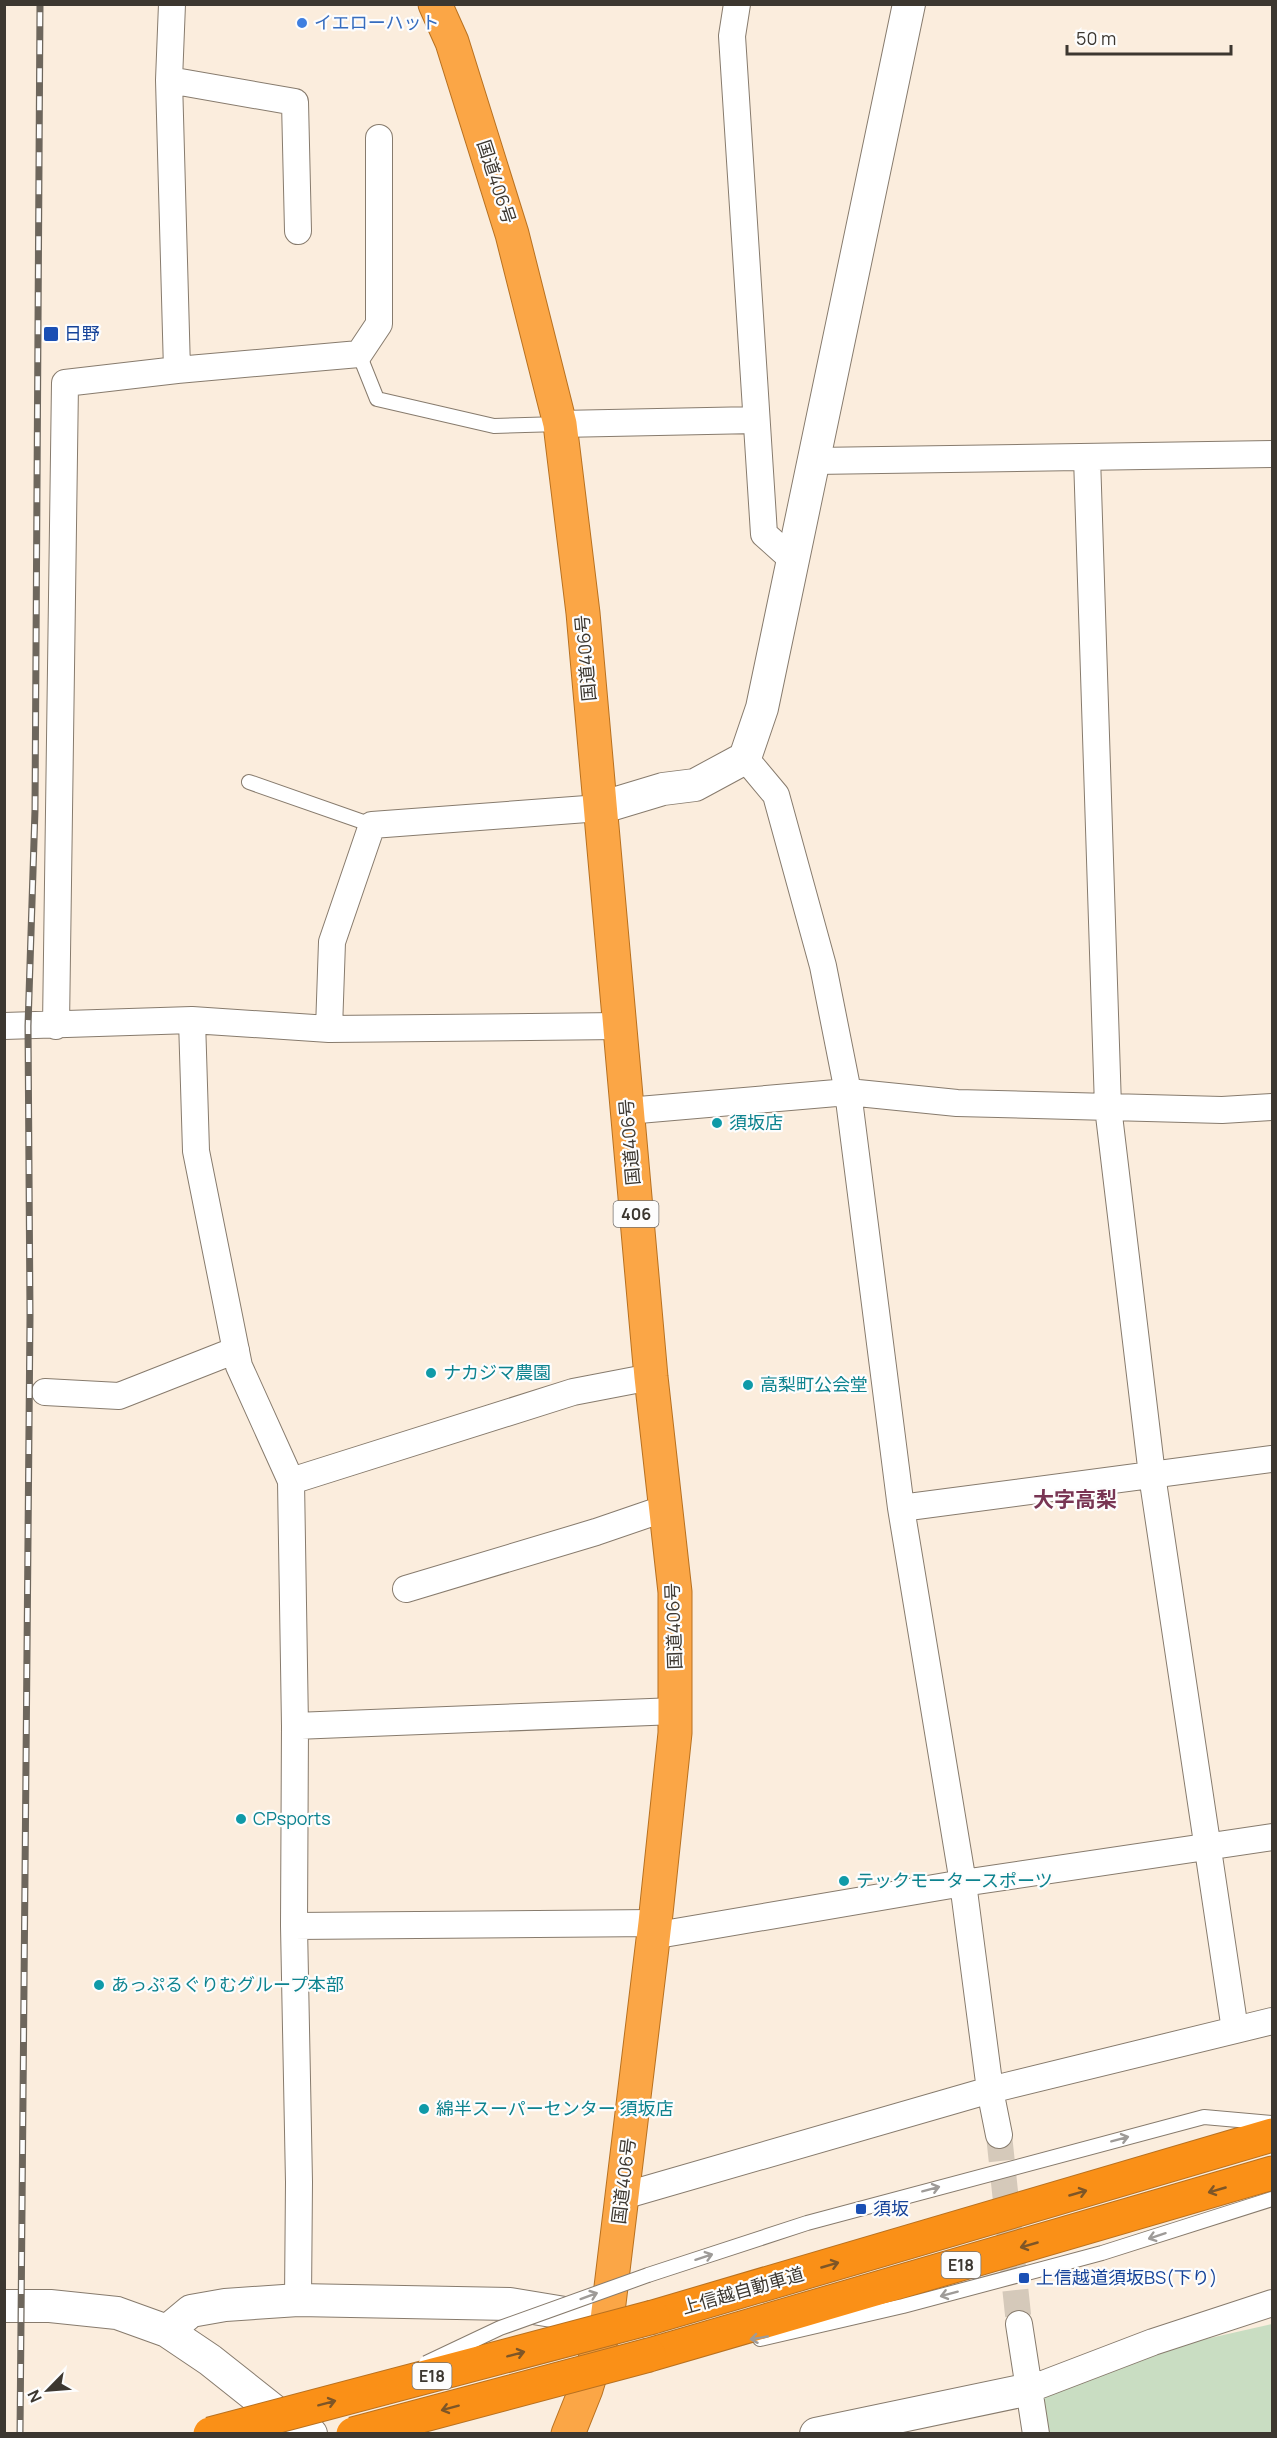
<svg xmlns="http://www.w3.org/2000/svg" width="1277" height="2438" viewBox="0 0 1277 2438" font-family="Manrope,'Noto Sans JP',sans-serif">
	<style>
		.green { fill: #c9ddc2 }
		.lines { fill: none; stroke-linecap: round; stroke-linejoin: round }
		.minor-tunnel { stroke: #d5c9ba; stroke-width: 26; stroke-dasharray: 26 13; stroke-linecap: butt }
		.service-casing { stroke: #877b6d; stroke-width: 16 }
		.minor-casing { stroke: #877b6d; stroke-width: 28 }
		.tertiary-casing { stroke: #877b6d; stroke-width: 34 }
		.trunk-casing { stroke: #b87120; stroke-width: 35 }
		.motorway-casing { stroke: #b87120; stroke-width: 35 }
		.service { stroke: #fff; stroke-width: 14 }
		.minor { stroke: #fff; stroke-width: 26 }
		.tertiary { stroke: #fff; stroke-width: 32 }
		.trunk { stroke: #fba646; stroke-width: 33 }
		.motorway { stroke: #fa9017; stroke-width: 33 }
		.rail-casing { stroke: #6d665c; stroke-width: 7 }
		.rail { stroke: #fdfdfd; stroke-width: 4.5; stroke-dasharray: 14; stroke-linecap: butt }
		.service-bridge-casing { stroke: #877b6d; stroke-width: 16; stroke-linecap: butt }
		.motorway-bridge-casing { stroke: #b87120; stroke-width: 35; stroke-linecap: butt }
		.service-bridge { stroke: #fff; stroke-width: 14 }
		.motorway-bridge { stroke: #fa9017; stroke-width: 33 }
		.oneway { stroke: #9e9b98 }
		.oneway2 { stroke: #7e5627 }
		.shop-dot { fill: #3f7fe0; stroke: #fdfdfd; stroke-width: 2 }
		.transit-dot { fill: #1a4fb4; stroke: #fdfdfd; stroke-width: 2 }
		.culture-dot { fill: #0f9aa8; stroke: #fdfdfd; stroke-width: 2 }
		.labels { text-anchor: middle; stroke-width: 4.5; stroke-linejoin: round; paint-order: stroke }
		.shield { fill: #fdfdfd; stroke: #76726e; stroke-width: 1.5 }
		.shield-label { font-size: 16px; font-weight: bold; fill: #3c3730 }
		.shop-label { font-size: 18px; fill: #366cbe; stroke: #fdfdfd; text-anchor: start }
		.street-label { font-size: 18px; fill: #3c3730; stroke: #fdfdfd }
		.transit-label { font-size: 18px; fill: #164399; stroke: #fdfdfd; text-anchor: start }
		.culture-label { font-size: 18px; fill: #0d838f; stroke: #fdfdfd; text-anchor: start }
		.quarter-label { font-size: 21px; font-weight: bold; fill: #783553; stroke: #fdfdfd }
	</style>
	<rect width="100%" height="100%" fill="#fbeddd"/>
	<!-- green -->
	<path class="green" d="M1272,2324V2433H1043L1037,2396L1166,2348Z"/>
	<g class="lines">
		<!-- minor-tunnel -->
		<path class="minor-tunnel" d="M999,2135L1019,2324"/>
		<!-- service casing -->
		<g class="service-casing">
			<path id="service" d="M359,354L377,399L494,426L560,424
				M249,782L372,825
				M648,2275L807,2223L1204,2117L1272,2123
				M760,2339L903,2306L1102,2253L1272,2199"/>
		</g>
		<!-- minor casing -->
		<g class="minor-casing">
			<path id="minor" d="M172,4L169,80L177,370
				M737,4L732,36L764,534L793,560
				M169,80L295,102L298,231
				M560,424L756,420
				M1087,457L1108,1107L1152,1475L1235,2030
				M814,461L1272,454
				M745,758L776,795L823,966L848,1092L901,1508L963,1883L990,2090L999,2135
				M192,1020L196,1151L239,1366L291,1481L295,1726L294,1926L299,2182L298,2300
				M4,1026L192,1020L329,1029L619,1026
				M56,1026L65,383L177,370L359,354L379,324V138
				M329,1029L332,942L372,825L600,808
				M627,1111L848,1092L957,1103L1222,1110L1272,1107
				M45,1392L119,1396L236,1350
				M291,1481L573,1392L651,1377
				M901,1508L1272,1459
				M406,1589L596,1532L666,1508
				M295,1726L676,1711
				M294,1926L655,1923
				M652,1936L963,1883L1272,1837
				M623,2196L990,2090L1272,2021
				M1019,2324L1036,2434
				M1030,2389L1153,2342L1272,2303"/>
		</g>
		<!-- tertiary casing -->
		<g class="tertiary-casing">
			<path id="tertiary" d="M600,808L663,789L695,785L745,758L762,708L909,4
				M4,2306H50L117,2313L167,2331L210,2360L292,2425L311,2434
				M167,2331L191,2311L225,2305L298,2300L510,2304L607,2320
				M816,2434L1030,2389"/>
		</g>
		<!-- trunk casing -->
		<g class="trunk-casing">
			<path id="trunk" d="M435,4L452,42L512,234L560,424L583,613L651,1377L675,1592V1733L655,1923L607,2320L586,2389L568,2434"/>
		</g>
		<!-- motorway casing -->
		<g class="motorway-casing">
			<path id="motorway" d="M653,2317L1272,2135
				M649,2355L1272,2173"/>
		</g>
		<!-- service -->
		<use href="#service" class="service"/>
		<!-- minor -->
		<use href="#minor" class="minor"/>
		<!-- tertiary -->
		<use href="#tertiary" class="tertiary"/>
		<!-- trunk -->
		<use href="#trunk" class="trunk"/>
		<!-- motorway -->
		<use href="#motorway" class="motorway"/>
		<!-- rail casing -->
		<g class="rail-casing">
			<path id="rail" d="M20,2434L30,1316L28,1026L35,810L40,4"/>
		</g>
		<!-- rail -->
		<use href="#rail" class="rail"/>
		<!-- service-bridge casing -->
		<g class="service-bridge-casing">
			<path id="service-bridge" d="M426,2363L500,2328L648,2275"/>
		</g>
		<!-- motorway-bridge casing -->
		<g class="motorway-bridge-casing">
			<path id="motorway-bridge" d="M210,2434L653,2317
				M353,2434L649,2355"/>
		</g>
		<!-- service-bridge -->
		<use href="#service-bridge" class="service-bridge"/>
		<!-- motorway-bridge -->
		<use href="#motorway-bridge" class="motorway-bridge"/>
	</g>
	<!-- one-way arrows -->
	<defs><path id="oneway-shaft" d="M-6 0H5M1.5-3L5.5 0L1.5 3" fill="none" stroke-width="1.6" stroke-linecap="round" stroke-linejoin="round" transform="scale(1.5)"/></defs>
	<g class="oneway">
		<use href="#oneway-shaft" transform="translate(1120 2139) rotate(-15)"/>
		<use href="#oneway-shaft" transform="translate(931 2189) rotate(-15)"/>
		<use href="#oneway-shaft" transform="translate(1157 2236) rotate(162)"/>
		<use href="#oneway-shaft" transform="translate(704 2257) rotate(-18)"/>
		<use href="#oneway-shaft" transform="translate(949 2294) rotate(165)"/>
		<use href="#oneway-shaft" transform="translate(589 2296) rotate(-20)"/>
		<use href="#oneway-shaft" transform="translate(759 2338) rotate(170)"/>
	</g>
	<g class="oneway2">
		<use href="#oneway-shaft" transform="translate(1217 2190) rotate(164)"/>
		<use href="#oneway-shaft" transform="translate(1078 2193) rotate(-16)"/>
		<use href="#oneway-shaft" transform="translate(1029 2245) rotate(164)"/>
		<use href="#oneway-shaft" transform="translate(830 2265) rotate(-16)"/>
		<use href="#oneway-shaft" transform="translate(516 2354) rotate(-15)"/>
		<use href="#oneway-shaft" transform="translate(327 2403) rotate(-15)"/>
		<use href="#oneway-shaft" transform="translate(450 2408) rotate(165)"/>
	</g>
	<!-- markers -->
	<circle class="shop-dot" cx="302" cy="23" r="6"/>
	<g class="transit-dot">
		<rect x="43" y="326" width="16" height="16" rx="3"/>
		<rect x="855" y="2203" width="12" height="12" rx="3"/>
		<rect x="1018" y="2272" width="12" height="12" rx="3"/>
	</g>
	<g class="culture-dot">
		<circle cx="717" cy="1123" r="6"/>
		<circle cx="431" cy="1373" r="6"/>
		<circle cx="748" cy="1385" r="6"/>
		<circle cx="241" cy="1819" r="6"/>
		<circle cx="844" cy="1881" r="6"/>
		<circle cx="99" cy="1985" r="6"/>
		<circle cx="424" cy="2109" r="6"/>
	</g>
	<g class="labels">
		<!-- shield labels -->
		<g class="shield">
			<rect x="613.5" y="1201" width="45" height="26" rx="4.5"/>
			<rect x="941.5" y="2252" width="39" height="26" rx="4.5"/>
			<rect x="412.5" y="2363" width="39" height="26" rx="4.5"/>
		</g>
		<g class="shield-label">
			<text x="636" y="1220">406</text>
			<text x="961" y="2271">E18</text>
			<text x="432" y="2382">E18</text>
		</g>
		<!-- shop labels -->
		<g class="shop-label">
			<text x="314" y="29">イエローハット</text>
		</g>
		<!-- street labels -->
		<g class="street-label">
			<text transform="translate(496 182) rotate(72)" y="6">国道406号</text>
			<text transform="translate(586 658) rotate(-95)" y="6">国道406号</text>
			<text transform="translate(630 1142) rotate(-95)" y="6">国道406号</text>
			<text transform="translate(674 1626) rotate(-92)" y="6">国道406号</text>
			<text transform="translate(624 2181) rotate(-83)" y="6">国道406号</text>
			<text transform="translate(743 2291) rotate(-16)" y="6">上信越自動車道</text>
		</g>
		<!-- transit labels -->
		<g class="transit-label">
			<text x="64" y="340">日野</text>
			<text x="873" y="2215">須坂</text>
			<text x="1036" y="2284">上信越道須坂BS(下り)</text>
		</g>
		<!-- culture labels -->
		<g class="culture-label">
			<text x="729" y="1129">須坂店</text>
			<text x="443" y="1379">ナカジマ農園</text>
			<text x="760" y="1391">高梨町公会堂</text>
			<text x="253" y="1825">CPsports</text>
			<text x="856" y="1887">テックモータースポーツ</text>
			<text x="111" y="1991">あっぷるぐりむグループ本部</text>
			<text x="436" y="2115">綿半スーパーセンター 須坂店</text>
		</g>
		<!-- quarter labels -->
		<g class="quarter-label">
			<text x="1075" y="1507">大字高梨</text>
		</g>
	</g>
	<!-- border -->
	<rect width="1277" height="2438" fill="none" stroke="#3c3730" stroke-width="12"/>
	<!-- north arrow -->
	<g transform="translate(48 2390) rotate(245)" stroke="#fdfdfd" stroke-width="4.5" paint-order="stroke">
	<path d="M0-4.5L10 22L0 15L-10 22Z" fill="#3c3730"/>
	<text y="-9" font-size="16" font-weight="bold" text-anchor="middle" fill="#3c3730">N</text>
	</g>
	<!-- scale -->
	<path d="M1067 45v9h164v-9" fill="none" stroke="#3c3730" stroke-width="3"/>
	<text x="1076" y="45" font-size="18" fill="#3c3730" stroke="#fdfdfd" stroke-width="4.5" paint-order="stroke">50 m</text>
</svg>
